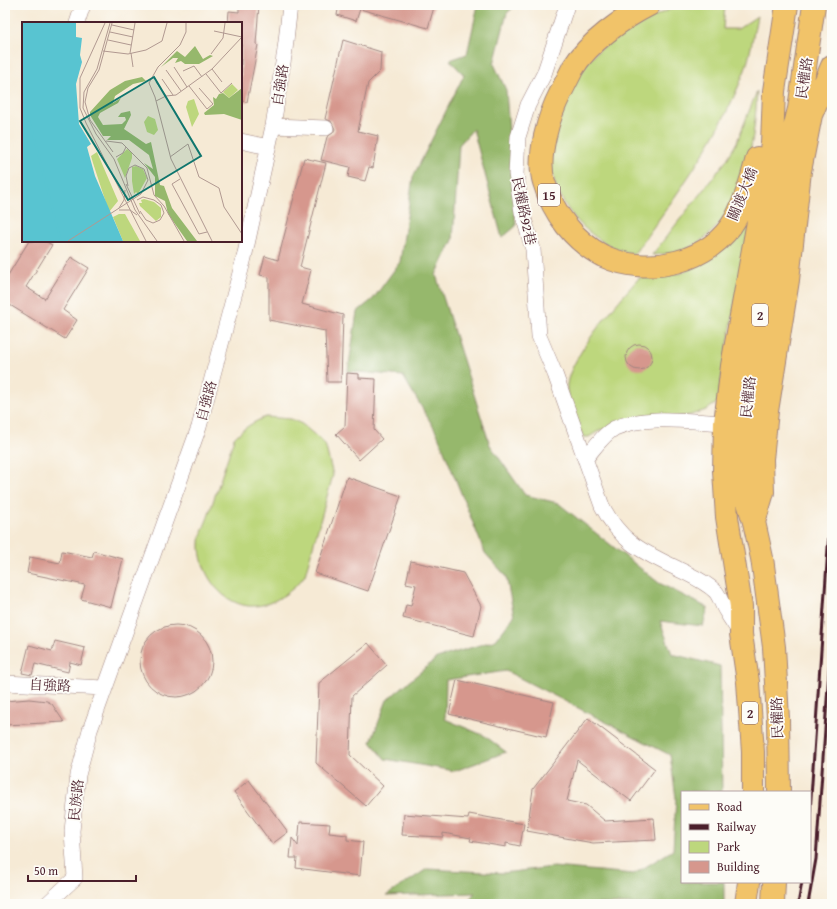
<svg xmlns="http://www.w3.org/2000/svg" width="837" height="909" viewBox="0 0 837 909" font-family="'Gentium Book Plus','Noto Serif TC',serif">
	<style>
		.green { fill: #bdd77d; stroke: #847b54 }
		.forest { fill: #96b86c; stroke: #706c4c }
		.building { fill: #d6978d }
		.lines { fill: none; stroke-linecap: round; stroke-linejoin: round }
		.street-casing { stroke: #a08480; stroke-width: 16 }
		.primary-casing { stroke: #a08480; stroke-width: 24 }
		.street { stroke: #fff; stroke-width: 15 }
		.primary { stroke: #f1c369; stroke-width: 22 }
		.rail { stroke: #4a1f2b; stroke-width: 3 }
		.labels { text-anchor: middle; stroke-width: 3.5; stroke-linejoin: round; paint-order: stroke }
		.shield { fill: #fdfcf7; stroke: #806168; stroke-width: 1 }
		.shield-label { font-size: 13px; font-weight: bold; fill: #4a1f2b }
		.street-label { font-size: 14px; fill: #4a1f2b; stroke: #fdfcf7 }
		.inset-river { fill: none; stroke: #58c4d1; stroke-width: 2 }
		.inset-road { fill: none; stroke: #b19991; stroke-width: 1 }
		.view { fill: #0f766e; fill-opacity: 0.15; stroke: #0f766e; stroke-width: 2 }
		.inset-edge { fill: none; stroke: #4a1f2b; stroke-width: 2 }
	</style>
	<rect width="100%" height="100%" fill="#fdfcf7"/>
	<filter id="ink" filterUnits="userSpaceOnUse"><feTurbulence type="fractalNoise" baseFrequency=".025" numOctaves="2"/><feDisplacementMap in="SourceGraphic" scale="8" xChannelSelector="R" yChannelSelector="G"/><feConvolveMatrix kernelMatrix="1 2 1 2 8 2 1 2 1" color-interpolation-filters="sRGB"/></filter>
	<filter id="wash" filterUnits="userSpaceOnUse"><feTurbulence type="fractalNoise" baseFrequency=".012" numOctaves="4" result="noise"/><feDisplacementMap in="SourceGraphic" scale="16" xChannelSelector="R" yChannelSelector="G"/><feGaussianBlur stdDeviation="0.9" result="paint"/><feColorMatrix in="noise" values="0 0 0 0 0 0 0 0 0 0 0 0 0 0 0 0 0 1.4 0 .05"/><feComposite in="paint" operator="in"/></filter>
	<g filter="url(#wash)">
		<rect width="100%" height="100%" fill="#f6ead5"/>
		<!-- green -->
		<path class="green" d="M682,5H725L723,29H738L757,16C753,34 751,53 745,70C719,139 677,194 634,254C586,244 544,195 551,143C552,135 558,126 561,118C568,102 574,83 583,68C598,43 655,14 682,5Z
			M757,91C755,143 744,215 696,244C683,252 667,254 652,255L726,161L737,142Z
			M753,207L717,403L706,410L691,415L600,430L589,437H583C578,422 569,406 567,391C562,365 621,298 639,278L681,273L699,265Z
			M266,417L291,419L302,424L325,444L333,475L305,575C293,592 270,608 248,606C219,602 199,571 200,543C200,534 206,523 209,514C217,489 226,464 234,438C244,428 253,422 266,417Z"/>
		<!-- forest -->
		<path class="forest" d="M478,5H516L507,13L494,64L506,90L516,226L502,238L473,129L459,145L453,240L436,275L490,445L525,495L558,503L659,583L708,608L703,626L660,621L672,654L720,666L722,792H682V882H724V904H464L475,893L386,896L427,869L503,873L553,867L634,874L673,850L676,798L670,755L506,671L446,680L445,719L485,736L506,752L455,771L385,759L371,742L387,700L437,658L496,640L514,616L506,576L485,553L437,433L403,376L348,371L357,312L373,299L400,262L413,177L464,75L450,60L467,54Z"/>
		<g id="blocks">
			<!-- building -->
			<path class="building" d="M239,5H259L256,44L258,45L247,102L241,101V23H228L229,11L239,12Z
				M339,5H426L434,7L428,28L360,9L356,21L337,15Z
				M343,40L381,52L380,71L368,83L358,131L378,136L373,168L369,167L365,181L348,177L350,167L321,160L327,137L333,133L335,129L331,121L325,119Z
				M304,158L326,163L300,267L311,270L302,304L343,315L341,382H327L325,331L269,320V277L260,275L265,256L278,260Z
				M29,241H45L52,245L26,287L45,299L71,257L89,268L63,310L77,320L65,339L5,302V280Z
				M626 357a13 13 0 1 1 26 0a13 13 0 1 1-26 0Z
				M347,373L359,374V378L376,379L374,430L382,439L359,460L336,434L345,426Z
				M347,477L401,496L368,591L315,573Z
				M62,551L92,557L94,551L123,559L111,607L81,599L85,585L27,573L30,557L60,563Z
				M411,561L463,573L481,606L474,636L403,618L406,605L411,606L416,585L406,583Z
				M140 661a36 36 0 1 1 72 0a36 36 0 1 1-72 0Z
				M55,641L85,648L81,665L70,662L68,672L35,664L32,675L22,673L29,645L52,651Z
				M368,643L387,665L352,696L350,755L383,786L366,806L316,763L319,683Z
				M457,680L554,702L546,737L449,714Z
				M29,699L47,701L52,704L64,722L5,725V701Z
				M588,718L655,769L631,801L577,760L567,801L586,805L605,821L654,818L656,840L593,843L527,831L533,789Z
				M249,780L288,832L272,844L234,792Z
				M404,814L468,819L469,814L524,824L520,846L506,843V847L470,841L471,838L443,833V837L402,835Z
				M300,822L330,824L329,833L347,835V840L363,842L360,876L296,868L297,858H290L292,838L298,846Z"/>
		</g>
	</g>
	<g filter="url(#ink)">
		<use href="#blocks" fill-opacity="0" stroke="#a08480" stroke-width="1"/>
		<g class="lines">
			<!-- street casing -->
			<g class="street-casing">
				<path id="street" d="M567,5L544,74L528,105L518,137L516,174L522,212L533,249L539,336L555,374L602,506C622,544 642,551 680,570C692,576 706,582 716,592C720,597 722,605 726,611C730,619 736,626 741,634
					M77,23L83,5
					M273,126L326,128
					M241,141L268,147
					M585,459C594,449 603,434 615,428C646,414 692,422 725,423
					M5,683L104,688
					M47,904L75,878L72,831L78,775L90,730L199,427L244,258L273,126L285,50L290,5"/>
			</g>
			<!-- primary casing -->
			<g class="primary-casing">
				<path id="primary" d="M649,5C623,18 588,43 573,68C569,76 565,84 561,92C549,115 536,157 544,182C553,213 574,241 603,256C648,277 711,263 736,218C746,199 752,178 757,158
					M754,522L763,492L762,459L767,411L788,280L800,171L811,115L832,66
					M753,792V752L748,682L741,634V606L727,517L724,471L725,423L732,366L772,144L774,91L787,5
					M779,792L778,719L774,647L762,558L754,522L744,489L743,455L750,379L789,149L799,109L814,5
					M746,904L749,882
					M773,904L774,882"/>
			</g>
			<!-- street -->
			<use href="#street" class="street"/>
			<!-- primary -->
			<use href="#primary" class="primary"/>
			<!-- rail -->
			<path class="rail" d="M810,812L832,489
				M798,904L802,882
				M808,904L816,859L832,628"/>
		</g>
	</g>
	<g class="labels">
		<!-- shield labels -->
		<g class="shield">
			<rect x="538" y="184" width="22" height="22" rx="3"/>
			<rect x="752" y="304" width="16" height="22" rx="3"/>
			<rect x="742" y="702" width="16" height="22" rx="3"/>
		</g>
		<g class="shield-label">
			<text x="549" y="200">15</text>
			<text x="760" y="320">2</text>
			<text x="750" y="718">2</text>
		</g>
		<!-- street labels -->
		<g class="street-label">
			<text transform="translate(804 78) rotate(-82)" y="5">民權路</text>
			<text transform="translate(280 85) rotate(-81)" y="5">自強路</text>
			<text transform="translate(742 194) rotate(-68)" y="5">關渡大橋</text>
			<text transform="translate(524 211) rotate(78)" y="5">民權路92巷</text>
			<text transform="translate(748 397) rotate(-84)" y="5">民權路</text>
			<text transform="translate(206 401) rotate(-75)" y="5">自強路</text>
			<text transform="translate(50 685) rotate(3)" y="5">自強路</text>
			<text transform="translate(777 718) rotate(-92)" y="5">民權路</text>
			<text transform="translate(76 800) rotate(-84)" y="5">民族路</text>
		</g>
	</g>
	<!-- overview -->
	<g transform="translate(22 22)">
		<rect width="220" height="220" fill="#f6ead5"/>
		<path d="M210,62L216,68L207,76L201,70ZM172,77L177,92L170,105L164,85L166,79ZM126,94L133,97L136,108L132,113L125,110L122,100ZM105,127L110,131V136L103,156L95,137ZM75,130L96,179L87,190L71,141L69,134ZM114,144L121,147L125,156L116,172L114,170L112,172L110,159V145ZM122,177L132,180L139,186V195L134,199L118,184L117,181H120L119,178ZM97,192H103L118,219H101L91,195Z" fill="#bdd77d"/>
		<path d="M173,24L181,37L188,33L191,34L177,42H163L159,39L153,41L156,36H151L139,45L155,29L163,35ZM120,55L124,59L111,62L93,74L91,81L99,76L96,81L78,91L76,95L81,103L100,102L104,98L103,95H96L99,91L108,89L109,93L102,107L124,122L129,120L138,163L142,164L150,186L175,219H165L146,192L143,179L133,174V155L122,141L131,147L127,133L107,118H85L89,114H81L68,93V90L88,68L103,59ZM220,66V98L202,92L183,93L182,91L192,83L191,75L194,77L197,72L201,71L207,76Z" fill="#96b86c"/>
		<path d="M0,1H54V15L60,16L58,33L60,40L54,62L57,102L69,122L65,125L73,154L101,219H0Z" fill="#58c4d1"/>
		<path class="inset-river" d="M0,71L39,219"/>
		<path class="inset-road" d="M83,1L58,56V86L64,101L124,219M88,1L75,47L62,70L61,86L74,112L92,137L113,188L135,219M90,1L77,48L66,66L63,80L68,98L91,130M164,1V10L158,23L136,45L127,61L133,75L149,137L190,219M90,3L112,8M88,10L111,15M86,18L109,23M81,29L106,32L124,28L140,19L145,1M108,31L113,1M109,31L111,45M189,32L201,16L203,1M152,45L165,65M190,47L200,60M144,48L159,69M161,49L172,44L180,55M184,52L199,71L210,61M140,57L151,73M134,60L144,74M167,64L185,87L191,82L177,66M134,79L144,74L154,73L190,47L220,15L192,9M84,119L100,121L125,146L132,173L142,184L162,219M94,135L101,131L104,125M148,135L166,122L177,155L197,166L202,185L220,212M158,157L150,162L177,212L185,210M104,162L118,192M115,178L121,175L132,178L139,183L142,191L138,198L131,201L124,198L118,189M97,186L102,178L103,168M97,188H108L115,193M46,219L119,172L126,158L122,147L113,143L107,146L104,154L106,164"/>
		<path class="view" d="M132,55L179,134L106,178L58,99Z"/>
		<rect width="220" height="220" class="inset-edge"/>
	</g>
	<!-- margin -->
	<rect width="837" height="909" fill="none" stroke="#fdfcf7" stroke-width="20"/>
	<!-- legend -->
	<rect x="681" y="791" width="130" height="92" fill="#fdfcf7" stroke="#b5a4a5"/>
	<rect x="689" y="804" width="20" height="6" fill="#f1c369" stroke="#b5a4a5"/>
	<text x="717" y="811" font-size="12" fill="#4a1f2b">Road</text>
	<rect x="689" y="824" width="20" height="6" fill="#4a1f2b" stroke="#b5a4a5"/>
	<text x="717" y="831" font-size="12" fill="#4a1f2b">Railway</text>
	<rect x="689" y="841" width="20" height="12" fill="#bdd77d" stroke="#b5a4a5"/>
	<text x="717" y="851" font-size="12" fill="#4a1f2b">Park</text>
	<rect x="689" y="861" width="20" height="12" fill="#d6978d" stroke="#b5a4a5"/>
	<text x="717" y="871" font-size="12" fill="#4a1f2b">Building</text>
	<!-- scale -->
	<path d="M28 875v6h108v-6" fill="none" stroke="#4a1f2b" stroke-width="2"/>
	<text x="34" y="875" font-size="12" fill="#4a1f2b" stroke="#fdfcf7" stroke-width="3" paint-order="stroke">50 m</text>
</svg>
